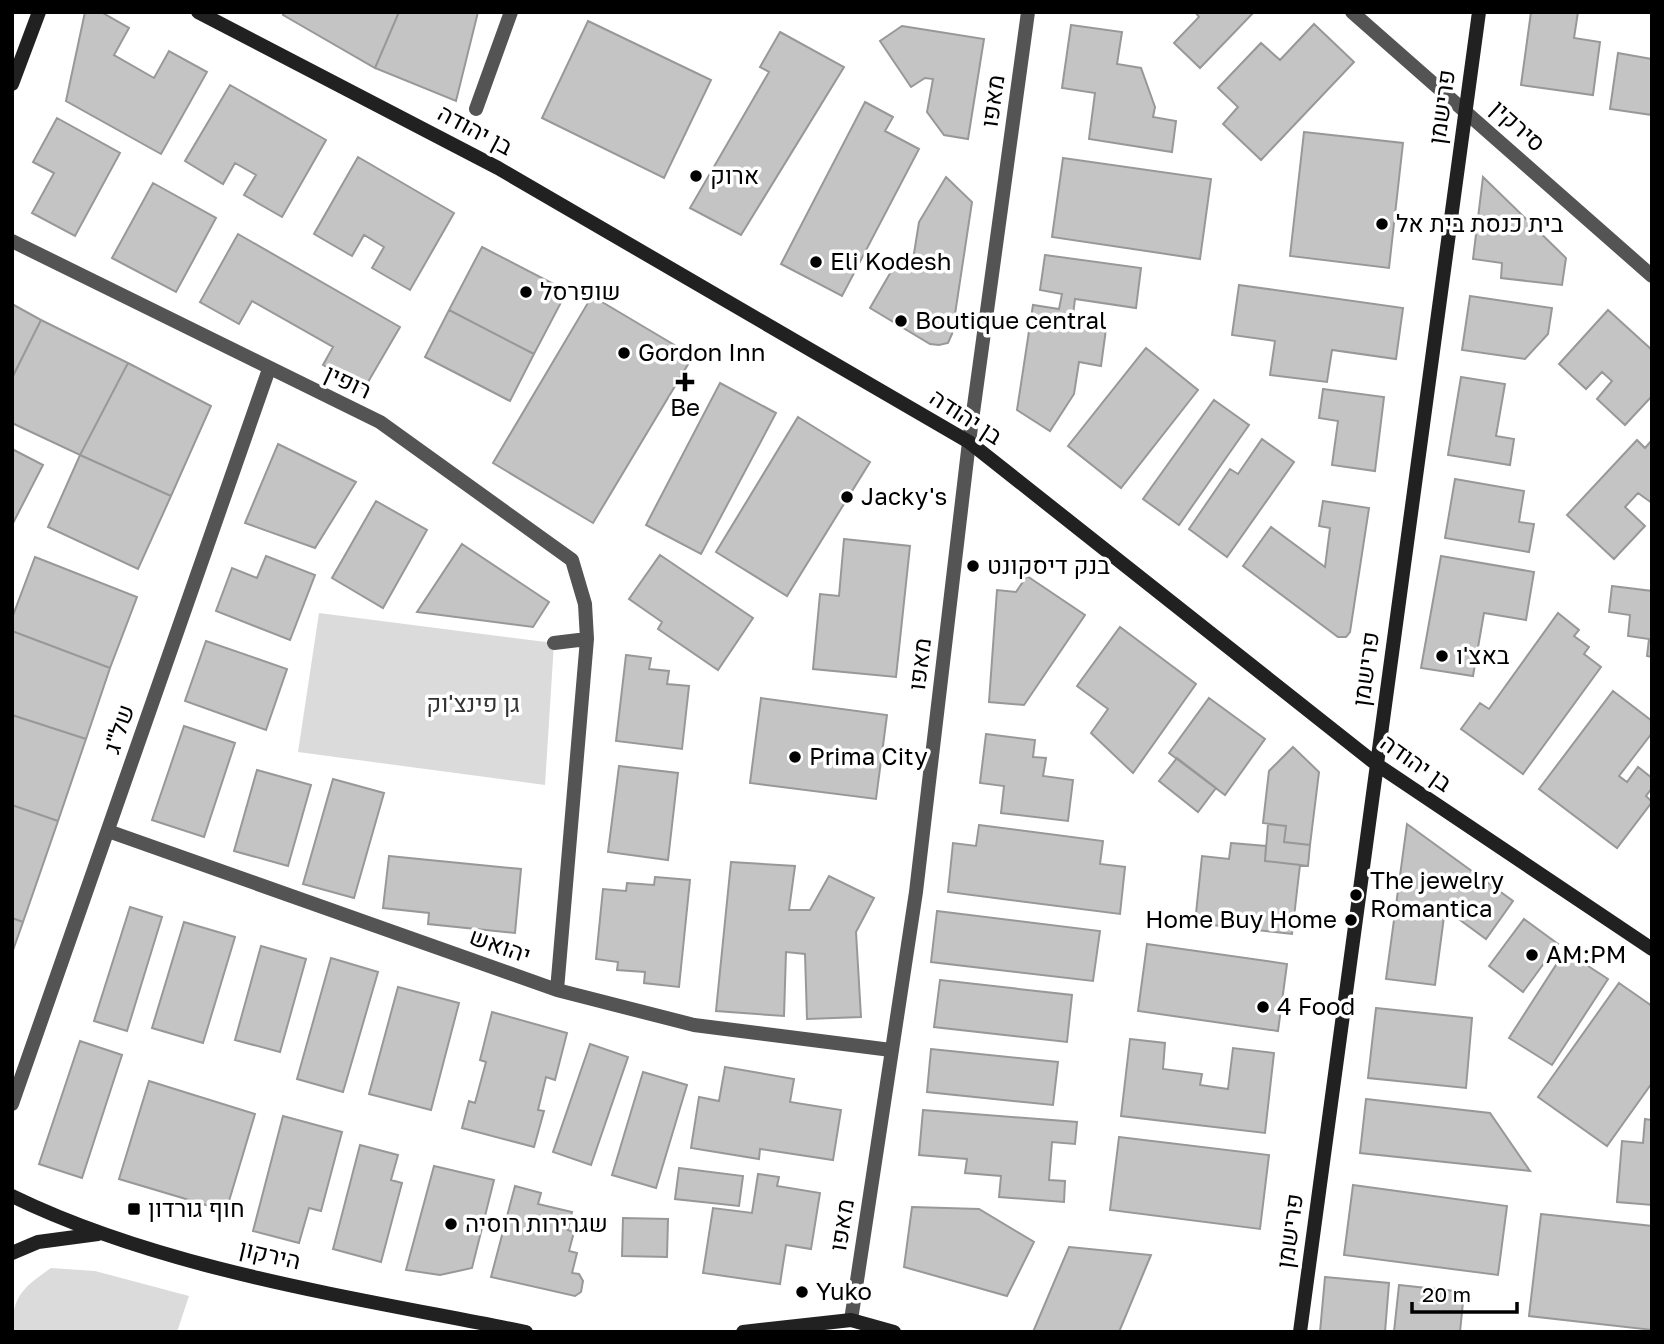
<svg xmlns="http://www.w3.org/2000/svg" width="1664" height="1344" viewBox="0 0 1664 1344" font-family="'Golos Text',Heebo,sans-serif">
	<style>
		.green { fill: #dbdbdb }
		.building { fill: #c4c4c4; stroke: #989898; stroke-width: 2 }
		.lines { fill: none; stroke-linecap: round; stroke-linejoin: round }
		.street { stroke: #545454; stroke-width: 14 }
		.secondary { stroke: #212121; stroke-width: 14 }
		.poi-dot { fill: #000; stroke: #fff; stroke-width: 2.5 }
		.labels { text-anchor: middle; stroke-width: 7; stroke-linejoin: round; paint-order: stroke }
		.street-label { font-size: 24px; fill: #000; stroke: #fff }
		.poi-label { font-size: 24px; fill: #000; stroke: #fff; text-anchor: start }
		.park-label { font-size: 24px; fill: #323232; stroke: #fff }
	</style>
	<rect width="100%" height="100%" fill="#fff"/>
	<!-- green -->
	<path class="green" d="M319,613L554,643L545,785L298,752Z
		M51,1268L95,1271L189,1296L177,1332H12C12,1297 22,1288 51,1268Z"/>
	<!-- building -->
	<path class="building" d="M85,12H101L129,28L114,55L154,78L169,51L207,72L161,154L66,101Z
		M285,12H399L375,68L283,15Z
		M399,12H478L456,101L375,68Z
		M1195,12H1254L1200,68L1174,43L1199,17Z
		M1531,12H1578L1574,38L1600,42L1593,95L1521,85Z
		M588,21L711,80L664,178L542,118Z
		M1314,24L1354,62L1261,160L1223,124L1238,107L1218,88L1261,43L1280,60Z
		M1071,25L1122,32L1117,64L1141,68L1155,107L1153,117L1176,121L1172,152L1089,139L1095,93L1062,88Z
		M902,26L984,39L968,139L944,135L927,112L933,79L925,78L911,87L880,41Z
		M780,32L844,67L741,235L690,208L769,72L760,67Z
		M1618,53L1652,59V115L1610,109Z
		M230,85L326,140L282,217L244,195L256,175L235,163L223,184L185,161Z
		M865,102L893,117L885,131L919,149L842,296L781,264Z
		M57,118L120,153L75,236L32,213L54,173L33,162Z
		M1304,132L1403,143L1389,268L1290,256Z
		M358,157L454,213L410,290L372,268L384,247L364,235L352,256L314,234Z
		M1063,158L1211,179L1200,259L1052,237Z
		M946,177L972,202L952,334L948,343L939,345L930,344L870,308L896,263L912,266L919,222Z
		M1483,177L1566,258L1562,285L1501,278L1502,263L1473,259Z
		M153,183L216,218L176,292L112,258Z
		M238,234L400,327L364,389L323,365L333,347L252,301L239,324L200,302Z
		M482,247L567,291L534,354L449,310Z
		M1045,255L1141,268L1136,308L1075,299L1072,323L1106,329L1101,366L1079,362L1074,394L1050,431L1017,410L1033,305L1059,309L1062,294L1040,290Z
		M1239,285L1403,308L1396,359L1332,350L1327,382L1270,375L1275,341L1232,335Z
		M592,296L693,356L593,523L493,463Z
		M1470,296L1552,308L1548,334L1525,359L1462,350Z
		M12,304L41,320L12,378Z
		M449,310L534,354L510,401L425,357Z
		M1608,310L1652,350V396L1625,425L1597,399L1612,381L1602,372L1586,389L1559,364Z
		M41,320L128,363L80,455L12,423V378Z
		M1146,348L1198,390L1121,488L1068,446Z
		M128,363L211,406L171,496L80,455Z
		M1461,377L1505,384L1496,436L1514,439L1510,465L1448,455Z
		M720,383L776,413L701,554L646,525Z
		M1323,389L1384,397L1375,471L1332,465L1338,421L1319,418Z
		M1214,400L1249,425L1179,525L1143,499Z
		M798,417L870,462L787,596L716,552Z
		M1262,439L1294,462L1227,557L1189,529L1230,469L1238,474Z
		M1637,440L1645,448L1652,440V503L1638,493L1625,507L1645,526L1614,559L1567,515Z
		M278,444L356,482L315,548L245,523Z
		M12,449L43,465L12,525Z
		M80,455L171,496L138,569L48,527Z
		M1455,479L1524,491L1519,522L1534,524L1529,552L1445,538Z
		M376,501L427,530L383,608L332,578Z
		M1323,501L1369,508L1350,632L1346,637H1338L1243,566L1271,527L1325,567L1330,528L1319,526Z
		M844,539L910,546L896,677L813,669L820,594L839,596Z
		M462,544L549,602L533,627L417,612Z
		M660,555L753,618L718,670L658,629L662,622L629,599Z
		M266,556L315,575L290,640L216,611L232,568L257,578Z
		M1441,556L1534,572L1526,620L1484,613L1473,676L1421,668Z
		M35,557L137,597L110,668L12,631V618Z
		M1027,576L1085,615L1024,705L989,702L997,590L1016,592Z
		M1612,586L1652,591V657L1647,656L1649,639L1628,636L1630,615L1609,612Z
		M1558,613L1579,630L1574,636L1589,647L1584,654L1601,667L1523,774L1461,729L1480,703L1489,709Z
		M1120,627L1196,684L1133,773L1091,733L1108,709L1077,686Z
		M12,631L110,668L86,739L12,715Z
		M206,641L287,669L266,730L185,701Z
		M626,655L651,658L649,669L669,671L667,684L689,686L682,749L616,741Z
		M1613,691L1652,721V733L1619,776L1627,782L1638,767L1652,778V788L1646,796L1652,802L1617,848L1539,789Z
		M761,698L887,715L876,799L750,783Z
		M1209,698L1265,739L1225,795L1169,753Z
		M12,715L86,739L58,821L12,805Z
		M184,726L235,743L204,837L152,820Z
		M986,734L1035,740L1033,757L1046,758L1043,776L1073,780L1068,821L1001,813L1004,786L980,783Z
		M1293,747L1319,772L1310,845L1284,842L1286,826L1263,823L1269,771Z
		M1177,758L1216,788L1198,812L1159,781Z
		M619,766L678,773L668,860L608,852Z
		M257,770L311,785L288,866L234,851Z
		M333,779L384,793L354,898L303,884Z
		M12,805L58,821L23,922L12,918Z
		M1268,824L1286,826L1284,842L1310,845L1308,866L1265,861Z
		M1407,824L1513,901L1486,939L1445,909L1435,985L1386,979Z
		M979,825L1103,841L1100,864L1125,867L1120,914L948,892L953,843L976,846Z
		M1231,843L1266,846L1265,861L1300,865L1292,934L1195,923L1202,856L1229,859Z
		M389,856L521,869L515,933L428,924L429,913L383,908Z
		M731,862L795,866L789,910H810L829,876L874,898L856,932L861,1017L807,1019L805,954L786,952L784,1016L716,1011Z
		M655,877L690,880L679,987L644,983L645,972L617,970L618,962L596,959L603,889L626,891L627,883L654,885Z
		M130,907L162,917L127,1031L94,1021Z
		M937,911L1100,931L1093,981L931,962Z
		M12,918L23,922L12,953Z
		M1524,919L1558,944L1523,992L1489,966Z
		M184,922L235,937L203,1043L152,1028Z
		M1147,944L1287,964L1278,1031L1138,1011Z
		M261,946L306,959L280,1052L235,1040Z
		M1565,951L1608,979L1552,1065L1509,1038Z
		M331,958L378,972L343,1092L297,1079Z
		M940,980L1072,995L1067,1042L934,1027Z
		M1619,983L1652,1006V1083L1607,1146L1538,1097Z
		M398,987L459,1003L431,1110L369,1094Z
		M1376,1008L1472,1018L1466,1088L1368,1078Z
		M492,1012L567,1033L555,1080L546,1077L538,1110L544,1111L534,1147L462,1128L469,1101L475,1103L486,1062L480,1060Z
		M1130,1039L1165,1043L1163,1069L1202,1074L1200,1085L1228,1089L1233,1048L1274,1053L1265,1133L1121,1116Z
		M80,1041L122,1055L82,1178L39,1164Z
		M590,1044L628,1057L591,1165L553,1152Z
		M931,1049L1058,1062L1053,1105L927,1092Z
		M725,1067L794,1079L790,1102L841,1110L833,1160L760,1149L759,1159L691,1148L699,1097L719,1101Z
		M643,1072L687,1085L656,1188L612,1175Z
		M149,1081L255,1114L226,1211L119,1179Z
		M1366,1099L1490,1113L1530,1171L1360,1153Z
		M923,1110L1077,1122L1075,1144L1052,1142L1049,1180L1065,1181L1064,1202L999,1197L1001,1176L965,1173L967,1159L919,1155Z
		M283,1116L342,1132L321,1211L309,1208L299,1243L253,1231Z
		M1645,1119L1652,1120V1205L1617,1202L1622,1141L1643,1143Z
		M1119,1137L1269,1155L1260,1229L1110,1210Z
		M360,1145L398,1155L391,1180L402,1183L381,1262L333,1249Z
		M434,1166L494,1180L472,1268L440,1275L406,1270Z
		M679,1168L743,1176L739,1206L675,1199Z
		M758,1174L779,1177L777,1186L820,1193L811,1249L786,1245L780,1284L703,1273L713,1208L752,1213Z
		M1353,1185L1507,1206L1498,1275L1344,1255Z
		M515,1186L541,1193L538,1204L572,1212L568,1230L574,1232L569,1251L577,1253L572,1273L579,1274L583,1281L581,1292L575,1296L491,1277Z
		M912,1207L979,1209L1034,1242L1007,1296L904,1267Z
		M1541,1214L1652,1226V1330L1529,1316Z
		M623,1218L668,1219L667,1257L622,1256Z
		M1069,1247L1151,1255L1119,1332H1033Z
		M1325,1277L1389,1283L1385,1332H1320Z
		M1399,1285L1464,1292L1460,1332H1394Z"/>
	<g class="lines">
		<!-- street -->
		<path class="street" d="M1352,12L1652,276
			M476,109L511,12
			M12,241L380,422L572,560L585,604L587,639L557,990
			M554,643L587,639
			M108,831L557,990L694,1025L891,1050
			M12,1104L269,369
			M851,1320L916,892L969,442L1028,12"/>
		<!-- secondary -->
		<path class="secondary" d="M198,12L498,168L969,442L1376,764L1652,949
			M12,84L39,12
			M12,1196C166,1271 358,1298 526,1332
			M12,1253L38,1242L98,1234
			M743,1332L851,1320L894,1332
			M1300,1332L1479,12"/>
	</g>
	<!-- markers -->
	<g class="poi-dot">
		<circle cx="696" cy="176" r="7"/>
		<circle cx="1382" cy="224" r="7"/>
		<circle cx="816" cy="262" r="7"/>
		<circle cx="526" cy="292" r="7"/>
		<circle cx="901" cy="321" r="7"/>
		<circle cx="624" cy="353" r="7"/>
		<path d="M681.5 371.5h7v7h7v7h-7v7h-7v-7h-7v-7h7z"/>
		<circle cx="847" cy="497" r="7"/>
		<circle cx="973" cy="566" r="7"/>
		<circle cx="1442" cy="656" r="7"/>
		<circle cx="795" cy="757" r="7"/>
		<circle cx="1356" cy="895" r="7"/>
		<circle cx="1351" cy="920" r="7"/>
		<circle cx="1532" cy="955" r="7"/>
		<circle cx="1263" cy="1007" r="7"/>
		<rect x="127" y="1202" width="14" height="14" rx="3.5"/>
		<circle cx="451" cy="1224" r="7"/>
		<circle cx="802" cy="1292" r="7"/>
	</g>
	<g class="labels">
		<!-- street labels -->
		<g class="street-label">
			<text transform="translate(993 101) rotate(-82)" y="8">מאפו</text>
			<text transform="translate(1442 107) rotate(-82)" y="8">פרישמן</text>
			<text transform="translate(1518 126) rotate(42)" y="8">סירקין</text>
			<text transform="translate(475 130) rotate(28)" y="8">בן יהודה</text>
			<text transform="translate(348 382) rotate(25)" y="8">רופין</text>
			<text transform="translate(966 417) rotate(33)" y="8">בן יהודה</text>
			<text transform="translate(920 664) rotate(-83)" y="8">מאפו</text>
			<text transform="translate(1366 669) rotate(-82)" y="8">פרישמן</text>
			<text transform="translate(119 729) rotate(-71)" y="8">של"ג</text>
			<text transform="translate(1416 763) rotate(35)" y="8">בן יהודה</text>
			<text transform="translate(500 946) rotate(19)" y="8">יהואש</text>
			<text transform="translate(842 1225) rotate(-81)" y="8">מאפו</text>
			<text transform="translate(1290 1231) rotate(-82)" y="8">פרישמן</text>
			<text transform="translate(270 1255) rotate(13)" y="8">הירקון</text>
		</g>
		<!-- poi labels -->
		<g class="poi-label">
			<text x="710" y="184">ארוק</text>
			<text x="1396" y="232">בית כנסת בית אל</text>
			<text x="830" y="270">Eli Kodesh</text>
			<text x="540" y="300">שופרסל</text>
			<text x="915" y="329">Boutique central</text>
			<text x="638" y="361">Gordon Inn</text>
			<text x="685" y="416" text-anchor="middle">Be</text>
			<text x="861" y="505">Jacky's</text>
			<text x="987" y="574">בנק דיסקונט</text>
			<text x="1456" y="664">באצ'ו</text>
			<text x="809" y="765">Prima City</text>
			<text x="1370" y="889">The jewelry<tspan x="1370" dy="28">Romantica</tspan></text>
			<text x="1337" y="928" text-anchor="end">Home Buy Home</text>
			<text x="1546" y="963">AM:PM</text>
			<text x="1277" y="1015">4 Food</text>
			<text x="148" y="1217">חוף גורדון</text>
			<text x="465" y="1232">שגרירות רוסיה</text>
			<text x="816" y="1300">Yuko</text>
		</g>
		<!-- park labels -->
		<g class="park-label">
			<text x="473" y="712">גן פינצ'וק</text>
		</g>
	</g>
	<!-- border -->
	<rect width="1664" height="1344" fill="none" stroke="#000000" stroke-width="28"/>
	<!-- scale -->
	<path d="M1412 1302v10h105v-10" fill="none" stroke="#000000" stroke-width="3.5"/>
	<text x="1422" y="1302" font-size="21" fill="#000000" stroke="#ffffff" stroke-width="5" paint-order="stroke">20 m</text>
</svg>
